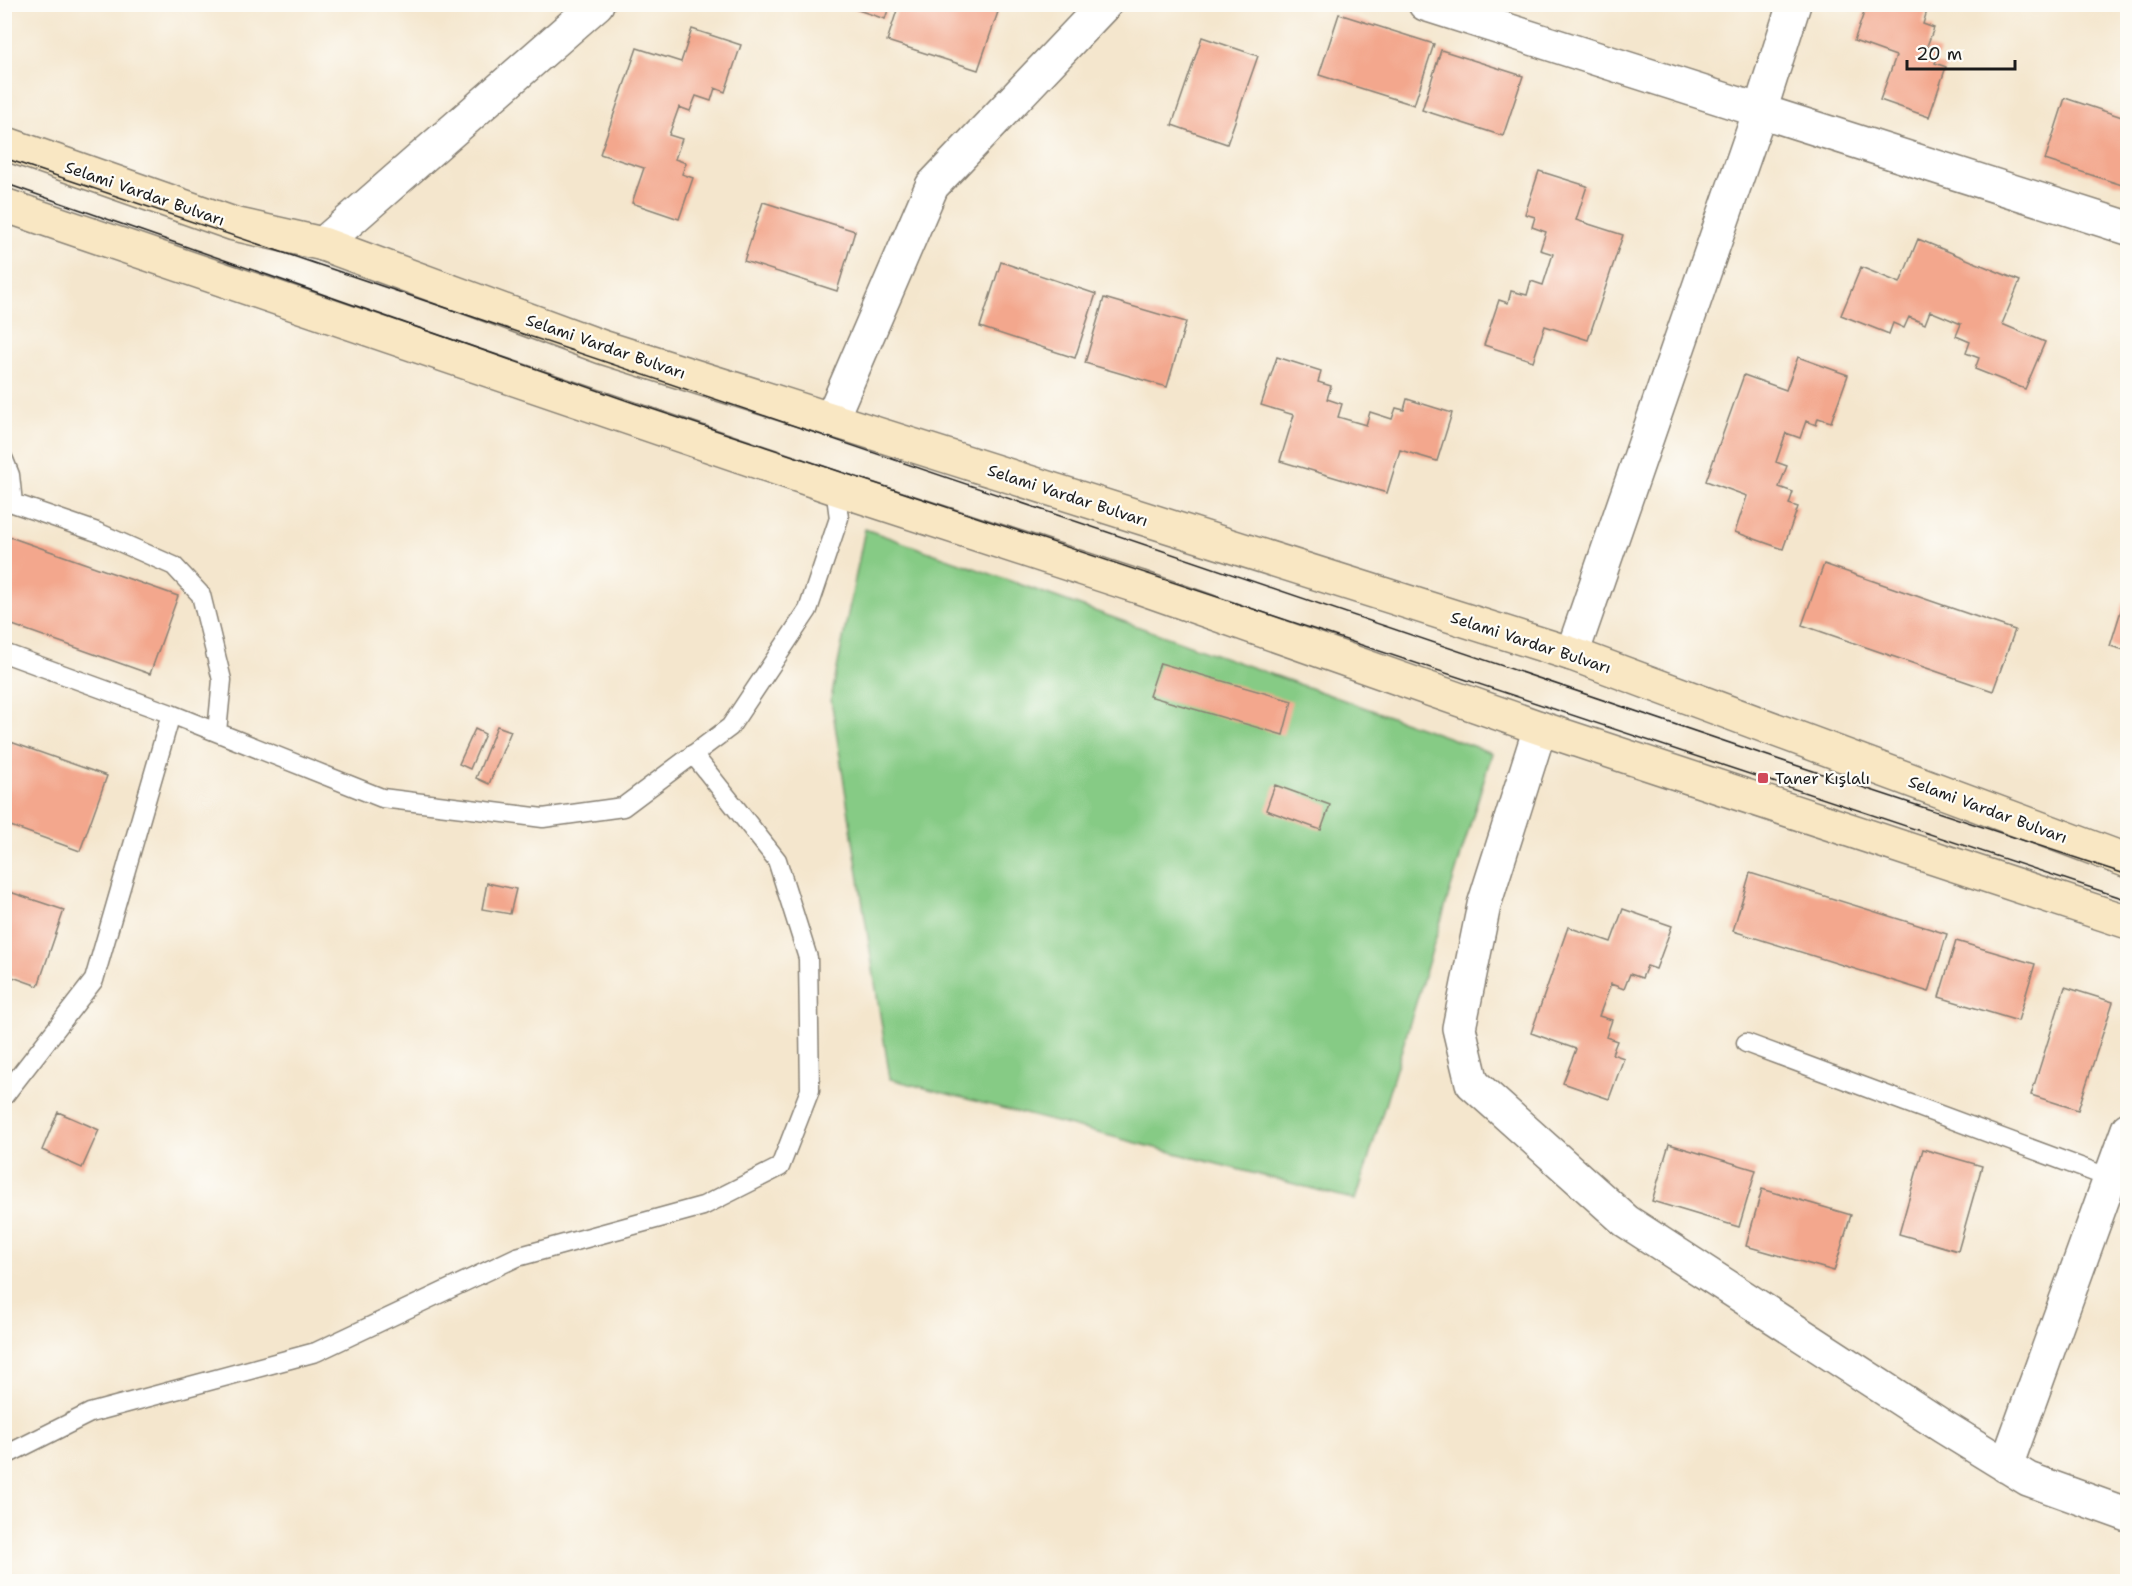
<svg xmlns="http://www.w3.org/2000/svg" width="2132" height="1586" viewBox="0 0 2132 1586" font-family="'Shantell Sans',sans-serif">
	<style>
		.green { fill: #86cb85; stroke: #517450; stroke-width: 1.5 }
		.building { fill: #f3a78d }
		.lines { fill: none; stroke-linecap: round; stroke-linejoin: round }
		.service-casing { stroke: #888174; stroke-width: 21 }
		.minor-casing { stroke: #888174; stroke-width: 36 }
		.secondary-casing { stroke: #888174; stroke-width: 36 }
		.service { stroke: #fff; stroke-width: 18 }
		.minor { stroke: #fff; stroke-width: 33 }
		.secondary { stroke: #f9e7c3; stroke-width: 33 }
		.tram { stroke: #1c1c1c; stroke-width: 1.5 }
		.poi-dot { fill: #d1495b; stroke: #fdfcf7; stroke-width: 2 }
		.labels { text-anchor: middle; stroke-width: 4.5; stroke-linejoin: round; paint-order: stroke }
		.street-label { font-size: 16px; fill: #1c1c1c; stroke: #fdfcf7 }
		.poi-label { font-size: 16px; fill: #1c1c1c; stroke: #fdfcf7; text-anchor: start }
	</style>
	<rect width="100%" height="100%" fill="#fdfcf7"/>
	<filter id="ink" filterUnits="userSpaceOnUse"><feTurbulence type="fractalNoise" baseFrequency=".0167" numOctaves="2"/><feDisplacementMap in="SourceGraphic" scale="12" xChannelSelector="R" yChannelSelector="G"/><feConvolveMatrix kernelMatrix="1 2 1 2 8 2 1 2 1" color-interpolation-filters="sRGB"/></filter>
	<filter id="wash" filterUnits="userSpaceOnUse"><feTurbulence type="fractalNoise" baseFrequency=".008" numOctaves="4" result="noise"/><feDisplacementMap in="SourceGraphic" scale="24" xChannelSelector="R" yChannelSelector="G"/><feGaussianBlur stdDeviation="1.35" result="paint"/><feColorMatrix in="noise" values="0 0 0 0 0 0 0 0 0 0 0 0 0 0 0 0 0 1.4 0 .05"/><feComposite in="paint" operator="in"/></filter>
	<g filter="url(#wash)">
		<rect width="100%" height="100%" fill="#f4e6cd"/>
		<!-- green -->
		<path class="green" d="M865,529L1492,753L1356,1200L890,1079L831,699Z"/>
		<g id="blocks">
			<!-- building -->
			<path class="building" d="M840,4H890L885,19Z
				M899,4H975L998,12L978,70L887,41Z
				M1867,4H1929L1923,24L1934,28L1927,46L1940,51L1935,63L1946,67L1929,117L1880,100L1896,56L1854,41Z
				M1339,14L1434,44L1414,105L1319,75Z
				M692,29L741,45L725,92L715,88L711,101L696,96L690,111L679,107L669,135L682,139L675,159L686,163L682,174L693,178L679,219L632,203L644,168L600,154L637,48L681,62Z
				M1202,37L1258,56L1227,144L1172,125Z
				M1441,50L1523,76L1503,136L1422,110Z
				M2065,98L2128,119V187L2045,160Z
				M1539,171L1587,186L1576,220L1623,235L1588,340L1545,326L1533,361L1484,345L1499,300L1508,303L1511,291L1527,295L1531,281L1543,285L1553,254L1540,250L1546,232L1532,227L1535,217L1525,214Z
				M763,202L855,231L837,291L744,261Z
				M1918,239L2020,281L2002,324L2045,342L2025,389L1975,369L1979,358L1966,353L1970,342L1956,336L1961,324L1930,311L1925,324L1909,317L1904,328L1893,323L1889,334L1841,315L1861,267L1900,283Z
				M1001,262L1096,294L1075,358L980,327Z
				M1104,298L1186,322L1167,387L1085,363Z
				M1277,357L1321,371L1318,382L1331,386L1327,399L1342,404L1338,417L1366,425L1370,412L1392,419L1396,408L1404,410L1407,399L1452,413L1437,461L1400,450L1387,493L1280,461L1294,415L1261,405Z
				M1798,357L1848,375L1831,422L1818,418L1816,425L1806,421L1800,438L1786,433L1776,462L1787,466L1779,487L1793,492L1789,504L1798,507L1783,549L1735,532L1747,496L1706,481L1744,375L1786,390Z
				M4,535L178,596L150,674L4,622Z
				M1824,564L2015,630L1993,691L1802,625Z
				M2124,601L2128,602V651L2110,646Z
				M1160,663L1292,701L1283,735L1149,696Z
				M497,726L511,731L489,784L476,778Z
				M475,729L485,734L470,769L459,764Z
				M5,740L107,776L80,851L5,824Z
				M1275,785L1330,805L1321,830L1266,810Z
				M1750,873L1947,934L1929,992L1733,931Z
				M487,883L516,889L510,914L482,909Z
				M4,890L64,910L38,986L4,974Z
				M1623,909L1672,926L1656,969L1647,966L1642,978L1630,974L1624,989L1611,984L1599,1016L1612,1020L1606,1037L1617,1041L1612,1054L1624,1058L1609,1099L1563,1083L1576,1049L1531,1033L1568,927L1611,942Z
				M1956,941L2035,964L2018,1021L1939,997Z
				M2065,987L2113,1002L2078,1110L2031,1095Z
				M58,1112L99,1130L82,1168L42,1150Z
				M1669,1144L1756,1170L1739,1227L1652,1201Z
				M1923,1149L1982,1166L1958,1251L1899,1234Z
				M1762,1189L1851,1215L1834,1271L1746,1246Z"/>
		</g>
	</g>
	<g filter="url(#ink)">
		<use href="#blocks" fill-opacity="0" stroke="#888174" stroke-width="1.5"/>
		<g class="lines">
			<!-- service casing -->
			<g class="service-casing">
				<path id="service" d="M4,460L10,475L13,503L97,532L174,566L201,595L222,680L217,732
					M4,653L171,714L382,798L543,818L623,807L730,727L808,610L839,518L835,488
					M1746,1043L2110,1178
					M4,1096L94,980L171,714
					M4,1456L90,1413L316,1352L517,1257L703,1206L780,1167L810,1090L808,958L777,860L693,754"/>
			</g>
			<!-- minor casing -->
			<g class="minor-casing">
				<path id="minor" d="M1425,4L2128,228
					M323,244L597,4
					M831,420L932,186L1105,4
					M1572,654L1760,111L1794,4
					M1540,728L1484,905L1459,1028L1472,1083L1626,1221L1942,1426L2028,1479L2128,1515
					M2006,1466L2128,1129"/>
			</g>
			<!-- secondary casing -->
			<g class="secondary-casing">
				<path id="secondary" d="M4,143L234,224L323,244L602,347L1572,654L2128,861
					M4,205L835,488L1139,587L1540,728L2128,922"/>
			</g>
			<!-- service -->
			<use href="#service" class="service"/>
			<!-- minor -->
			<use href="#minor" class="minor"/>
			<!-- secondary -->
			<use href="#secondary" class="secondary"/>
			<!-- tram -->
			<path class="tram" d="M4,158L1780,760L2128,875
				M4,183L634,403L2128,900"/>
		</g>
	</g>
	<!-- markers -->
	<rect class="poi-dot" x="1757" y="772" width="12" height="12" rx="3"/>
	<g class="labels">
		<!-- street labels -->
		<g class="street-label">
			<text transform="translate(145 193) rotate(19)" y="6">Selami Vardar Bulvarı</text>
			<text transform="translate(606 346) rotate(19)" y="6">Selami Vardar Bulvarı</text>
			<text transform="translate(1068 495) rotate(18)" y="6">Selami Vardar Bulvarı</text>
			<text transform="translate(1531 642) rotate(18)" y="6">Selami Vardar Bulvarı</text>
			<text transform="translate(1988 809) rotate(20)" y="6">Selami Vardar Bulvarı</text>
		</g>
		<!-- poi labels -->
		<g class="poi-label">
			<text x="1775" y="784">Taner Kışlalı</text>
		</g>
	</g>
	<!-- margin -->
	<rect width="2132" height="1586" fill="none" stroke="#fdfcf7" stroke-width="24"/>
	<!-- scale -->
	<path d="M1907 60v9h108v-9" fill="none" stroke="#1c1c1c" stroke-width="3"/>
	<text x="1916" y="60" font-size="18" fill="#1c1c1c" stroke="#fdfcf7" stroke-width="4.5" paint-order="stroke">20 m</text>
</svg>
